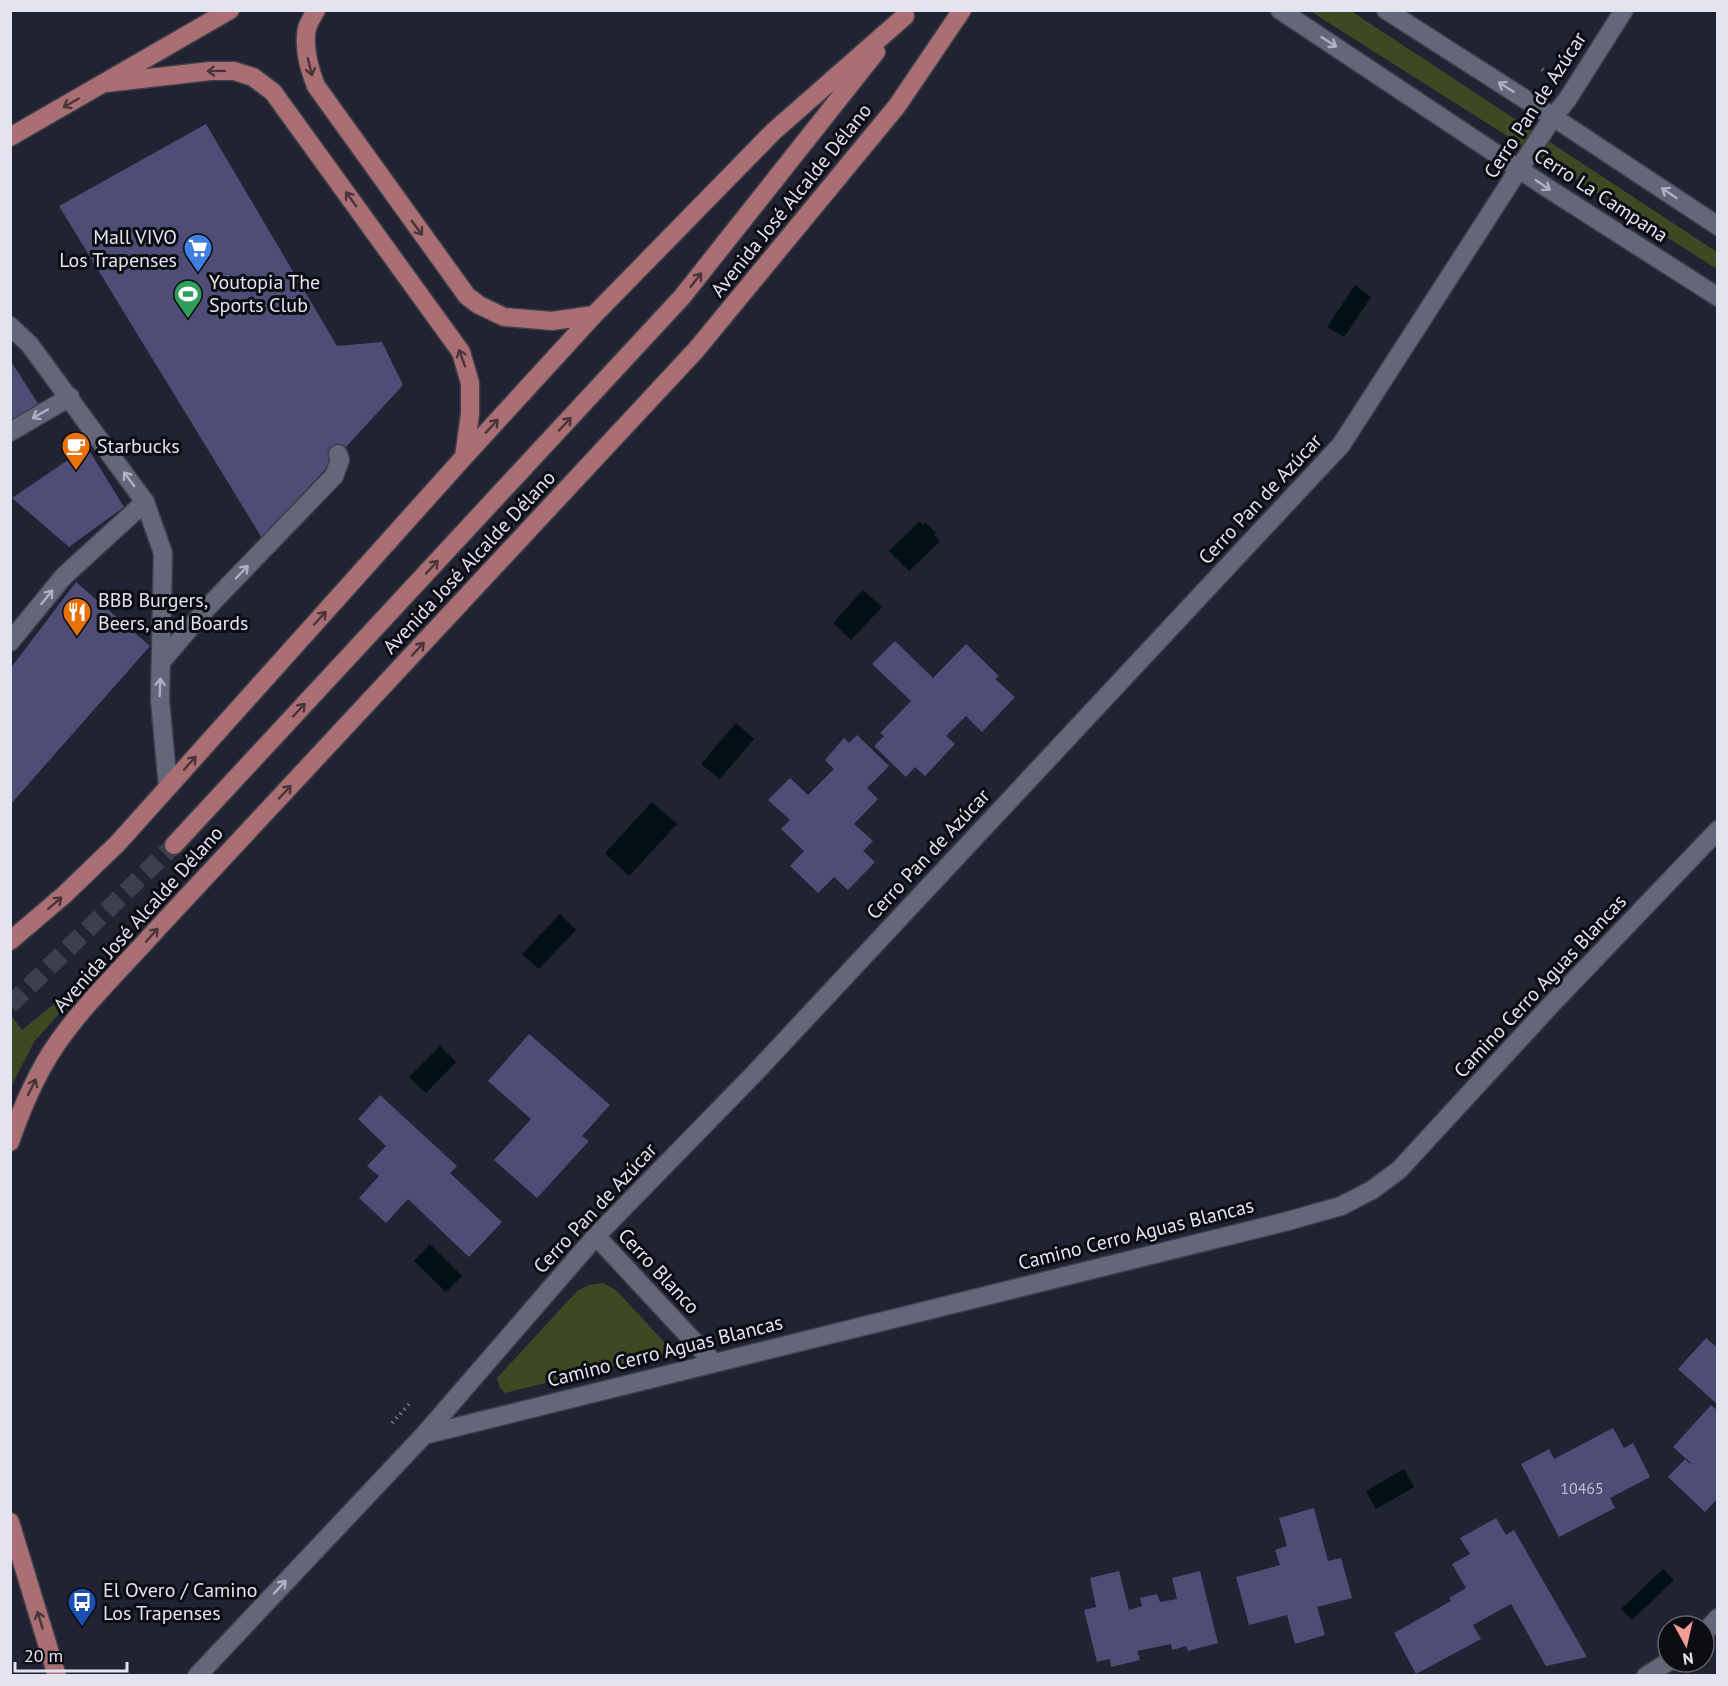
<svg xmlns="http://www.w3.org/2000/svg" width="1728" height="1686" viewBox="0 0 1728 1686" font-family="'PT Sans',sans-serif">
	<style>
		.green { fill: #3c4922 }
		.water { fill: #011113 }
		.building { fill: #4f4d75 }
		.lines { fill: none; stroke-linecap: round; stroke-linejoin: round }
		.major-tunnel { stroke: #3e3f4e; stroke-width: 18; stroke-dasharray: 18 9; stroke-linecap: butt }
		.minor-casing { stroke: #3f3f4c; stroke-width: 21 }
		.major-casing { stroke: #3f3f4c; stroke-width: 21 }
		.path { stroke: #757684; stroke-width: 4; stroke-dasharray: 1.5 4.5; stroke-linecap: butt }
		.minor { stroke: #646679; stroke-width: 18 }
		.major { stroke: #a96f73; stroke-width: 18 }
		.oneway { stroke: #b0b2c0 }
		.oneway2 { stroke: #4b3439 }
		.labels { text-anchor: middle; stroke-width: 6; stroke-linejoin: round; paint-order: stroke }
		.number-label { font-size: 16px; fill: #bebed0 }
		.street-label { font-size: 20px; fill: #e3e4ef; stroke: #0c0c13 }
		.poi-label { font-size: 20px; fill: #e3e4ef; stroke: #0c0c13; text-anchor: start }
	</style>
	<rect width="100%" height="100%" fill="#212232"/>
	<!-- green -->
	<path class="green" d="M1310,11H1351L1717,252V269Z
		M69,992L74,997L34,1042L11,1087V1015L22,1030Z
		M603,1283L616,1290L668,1346V1351L660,1355L505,1393L500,1388L497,1378L577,1291L589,1285Z"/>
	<!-- water -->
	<path class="water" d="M1355,285L1371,297L1344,337L1327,327Z
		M920,521L923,525L926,523L936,533L934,535L940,541L909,571L889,551Z
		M863,590L882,607L851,640L833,623Z
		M736,723L754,739L720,779L701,764Z
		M652,802L677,824L629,876L605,853Z
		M560,914L576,930L539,969L522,954Z
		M440,1046L456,1062L426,1093L409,1077Z
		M430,1244L462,1276L446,1292L414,1261Z
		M1404,1469L1414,1487L1376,1509L1366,1491Z
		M1663,1569L1674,1580L1632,1620L1621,1609Z"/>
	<!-- building -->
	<path class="building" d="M206,124L337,346L382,342L403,385L262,538L59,206Z
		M10,360L39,405L10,422Z
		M87,447L124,507L69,547L12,498Z
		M76,582L150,646L10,805V669Z
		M895,641L933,678L966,644L999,676L995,679L1015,697L982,732L966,716L946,736L955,744L925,776L915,767L906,777L874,746L884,736L880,733L911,701L872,664Z
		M857,735L889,766L867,788L878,799L854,824L873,841L863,851L875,862L848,890L834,877L818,893L790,866L804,851L781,829L790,820L768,800L790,778L808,795L834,769L825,760L844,738L849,743Z
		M529,1034L610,1105L582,1136L589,1141L537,1198L494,1160L531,1119L488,1081Z
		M380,1095L457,1166L450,1173L502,1222L469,1257L408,1199L386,1223L359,1198L379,1176L367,1166L386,1146L358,1119Z
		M1706,1338L1718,1348V1405L1678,1369Z
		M1711,1405L1718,1411V1498L1705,1512L1668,1477L1685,1459L1690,1464L1691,1463L1673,1447Z
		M1613,1428L1624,1448L1633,1443L1650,1477L1610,1498L1615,1508L1559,1537L1521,1464L1549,1449L1554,1459Z
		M1314,1508L1328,1561L1341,1558L1352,1598L1317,1607L1325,1635L1295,1644L1287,1615L1249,1625L1236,1577L1280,1565L1275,1550L1287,1546L1279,1518Z
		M1496,1518L1506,1535L1514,1530L1587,1657L1546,1666L1511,1604L1473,1625L1481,1639L1416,1674L1394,1633L1451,1601L1449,1598L1466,1588L1452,1564L1470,1554L1460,1538Z
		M1119,1571L1129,1610L1142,1606L1140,1598L1157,1594L1160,1602L1177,1599L1172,1578L1200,1571L1218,1643L1188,1651L1186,1646L1172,1650L1171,1644L1137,1651L1140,1660L1111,1667L1110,1659L1097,1662L1084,1610L1096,1607L1090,1578Z"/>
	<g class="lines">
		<!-- major-tunnel -->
		<path class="major-tunnel" d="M10,1005L174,845"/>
		<!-- minor casing -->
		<g class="minor-casing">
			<path id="minor" d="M1280,10L1549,189L1718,297
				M1386,10L1553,117L1718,226
				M10,326L30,345L145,502L163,553L160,700L168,787
				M10,432L70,397
				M10,642L64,576L145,502
				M161,662L206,609L334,476L340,460L338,454
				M596,1236L713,1362
				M424,1435L1288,1221L1341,1206L1372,1190L1399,1170L1549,1007L1718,830
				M1704,1633L1718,1618
				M197,1676L424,1435L596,1236L753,1075L1341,445L1519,169L1553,117L1567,100L1624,10
				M1646,1676L1668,1662"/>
		</g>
		<!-- major casing -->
		<g class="major-casing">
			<path id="major" d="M316,10C313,16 309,22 307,28C303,48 309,68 316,86L467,296L479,305L504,317L552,321L594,315
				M106,83L210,71H234L253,77L273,92L461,352L470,383V414L464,457
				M10,137L230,10
				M174,845L682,297L876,52
				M10,941L64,895L118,843L464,457L594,315L774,131L905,16
				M10,1142C22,1107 37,1072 58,1042C87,1001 125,965 158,928L696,350L897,106L962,10
				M10,1522L57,1676"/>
		</g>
		<!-- path -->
		<path class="path" d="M1542,69L1551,76
			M392,1423L409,1404"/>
		<!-- minor -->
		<use href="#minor" class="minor"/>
		<!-- major -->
		<use href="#major" class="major"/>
	</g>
	<!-- one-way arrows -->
	<defs><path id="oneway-shaft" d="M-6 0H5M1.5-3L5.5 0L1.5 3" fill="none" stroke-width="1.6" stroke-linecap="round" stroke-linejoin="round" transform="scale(1.5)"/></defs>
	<g class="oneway">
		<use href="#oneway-shaft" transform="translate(1329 42) rotate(33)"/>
		<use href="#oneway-shaft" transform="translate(1506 87) rotate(-148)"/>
		<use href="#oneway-shaft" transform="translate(1543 185) rotate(34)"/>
		<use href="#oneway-shaft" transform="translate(1669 193) rotate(-146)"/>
		<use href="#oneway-shaft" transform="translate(40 414) rotate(150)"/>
		<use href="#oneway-shaft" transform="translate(129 479) rotate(-126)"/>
		<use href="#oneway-shaft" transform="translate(242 572) rotate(-46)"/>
		<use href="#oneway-shaft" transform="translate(47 597) rotate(-51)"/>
		<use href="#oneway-shaft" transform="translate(160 687) rotate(-88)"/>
		<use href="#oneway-shaft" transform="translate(280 1587) rotate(-47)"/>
	</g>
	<g class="oneway2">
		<use href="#oneway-shaft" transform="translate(310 67) rotate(76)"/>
		<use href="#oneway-shaft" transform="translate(216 71) rotate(179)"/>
		<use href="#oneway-shaft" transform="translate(71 103) rotate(150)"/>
		<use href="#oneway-shaft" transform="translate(351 199) rotate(-126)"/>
		<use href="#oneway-shaft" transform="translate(417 228) rotate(54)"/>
		<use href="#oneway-shaft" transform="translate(696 280) rotate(-52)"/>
		<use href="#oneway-shaft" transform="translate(462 358) rotate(-110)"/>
		<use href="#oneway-shaft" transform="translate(565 424) rotate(-47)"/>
		<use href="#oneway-shaft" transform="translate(492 426) rotate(-47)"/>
		<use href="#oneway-shaft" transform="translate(432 567) rotate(-47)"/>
		<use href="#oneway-shaft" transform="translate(320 618) rotate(-48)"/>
		<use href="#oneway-shaft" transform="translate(418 649) rotate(-47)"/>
		<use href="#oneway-shaft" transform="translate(299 710) rotate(-47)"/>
		<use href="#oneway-shaft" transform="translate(190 763) rotate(-48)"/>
		<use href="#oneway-shaft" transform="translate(285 792) rotate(-47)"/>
		<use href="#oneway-shaft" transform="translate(55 903) rotate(-41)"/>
		<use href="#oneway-shaft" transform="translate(152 935) rotate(-48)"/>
		<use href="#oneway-shaft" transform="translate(32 1087) rotate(-64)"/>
		<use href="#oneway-shaft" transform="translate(40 1620) rotate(-107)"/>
	</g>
	<!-- icons -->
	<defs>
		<g id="supermarket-pin" transform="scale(1.5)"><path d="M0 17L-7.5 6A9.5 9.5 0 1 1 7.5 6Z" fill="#3f7fe0" stroke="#0c0c13"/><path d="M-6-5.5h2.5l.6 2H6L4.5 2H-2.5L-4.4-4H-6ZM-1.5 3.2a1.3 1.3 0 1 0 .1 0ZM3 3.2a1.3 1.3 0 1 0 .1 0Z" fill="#fff"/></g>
		<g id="stadium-pin" transform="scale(1.5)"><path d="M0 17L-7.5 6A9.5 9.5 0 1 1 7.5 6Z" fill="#2e9e5b" stroke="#0c0c13"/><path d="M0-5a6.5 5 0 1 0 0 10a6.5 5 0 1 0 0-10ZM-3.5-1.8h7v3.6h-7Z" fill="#fff"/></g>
		<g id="cafe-pin" transform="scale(1.5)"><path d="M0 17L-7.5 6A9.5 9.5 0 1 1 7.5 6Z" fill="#e8710a" stroke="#0c0c13"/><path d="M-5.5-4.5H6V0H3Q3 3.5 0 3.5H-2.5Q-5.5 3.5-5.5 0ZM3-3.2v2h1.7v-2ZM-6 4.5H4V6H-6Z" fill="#fff"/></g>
		<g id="restaurant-pin" transform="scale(1.5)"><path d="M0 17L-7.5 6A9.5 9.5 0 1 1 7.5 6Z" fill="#e8710a" stroke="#0c0c13"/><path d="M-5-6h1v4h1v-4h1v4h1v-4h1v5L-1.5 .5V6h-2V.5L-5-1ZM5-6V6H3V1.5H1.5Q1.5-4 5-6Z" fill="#fff"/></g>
		<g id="bus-pin" transform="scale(1.5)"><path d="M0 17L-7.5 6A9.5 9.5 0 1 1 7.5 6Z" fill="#1a4fb4" stroke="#0c0c13"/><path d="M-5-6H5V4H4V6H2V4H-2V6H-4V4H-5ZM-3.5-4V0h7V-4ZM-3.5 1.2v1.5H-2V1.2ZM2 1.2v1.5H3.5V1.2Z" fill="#fff"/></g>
	</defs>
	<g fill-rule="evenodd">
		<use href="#supermarket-pin" x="198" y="248"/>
		<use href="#stadium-pin" x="188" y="294"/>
		<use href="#cafe-pin" x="76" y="446"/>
		<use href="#restaurant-pin" x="77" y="612"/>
		<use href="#bus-pin" x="82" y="1602"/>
	</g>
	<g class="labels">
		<!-- number labels -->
		<g class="number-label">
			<text x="1582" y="1494">10465</text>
		</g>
		<!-- street labels -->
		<g class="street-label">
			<text transform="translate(1535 105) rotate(-57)" y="7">Cerro Pan de Azúcar</text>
			<text transform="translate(1601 195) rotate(33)" y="7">Cerro La Campana</text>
			<text transform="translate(791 200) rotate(-51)" y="7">Avenida José Alcalde Délano</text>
			<text transform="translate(1260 499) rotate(-47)" y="7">Cerro Pan de Azúcar</text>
			<text transform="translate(469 562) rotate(-47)" y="7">Avenida José Alcalde Délano</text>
			<text transform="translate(928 854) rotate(-47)" y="7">Cerro Pan de Azúcar</text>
			<text transform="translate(138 919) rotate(-48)" y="7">Avenida José Alcalde Délano</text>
			<text transform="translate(1540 986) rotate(-47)" y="7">Camino Cerro Aguas Blancas</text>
			<text transform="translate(595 1208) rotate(-47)" y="7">Cerro Pan de Azúcar</text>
			<text transform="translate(1136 1234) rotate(-14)" y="7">Camino Cerro Aguas Blancas</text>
			<text transform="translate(659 1271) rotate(47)" y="7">Cerro Blanco</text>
			<text transform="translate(665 1351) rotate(-14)" y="7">Camino Cerro Aguas Blancas</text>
		</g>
		<!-- poi labels -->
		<g class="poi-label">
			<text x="177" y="244" text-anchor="end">Mall VIVO<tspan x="177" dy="23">Los Trapenses</tspan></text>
			<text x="209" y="289">Youtopia The<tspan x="209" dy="23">Sports Club</tspan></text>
			<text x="97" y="453">Starbucks</text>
			<text x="98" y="607">BBB Burgers,<tspan x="98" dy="23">Beers, and Boards</tspan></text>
			<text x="103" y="1597">El Overo / Camino<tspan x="103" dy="23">Los Trapenses</tspan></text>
		</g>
	</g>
	<!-- border -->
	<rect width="1728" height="1686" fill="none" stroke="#e3e4ef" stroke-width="24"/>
	<!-- north arrow -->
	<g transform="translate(1686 1644) rotate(172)"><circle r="28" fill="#0c0c13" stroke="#62626b" stroke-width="1.5"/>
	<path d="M0-4.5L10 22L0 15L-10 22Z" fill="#f59c93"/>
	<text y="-9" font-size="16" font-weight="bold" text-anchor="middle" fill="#e3e4ef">N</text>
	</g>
	<!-- scale -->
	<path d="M15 1662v9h112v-9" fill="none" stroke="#e3e4ef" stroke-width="3"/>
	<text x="24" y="1662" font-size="18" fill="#e3e4ef" stroke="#0c0c13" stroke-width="4.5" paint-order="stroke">20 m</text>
</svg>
